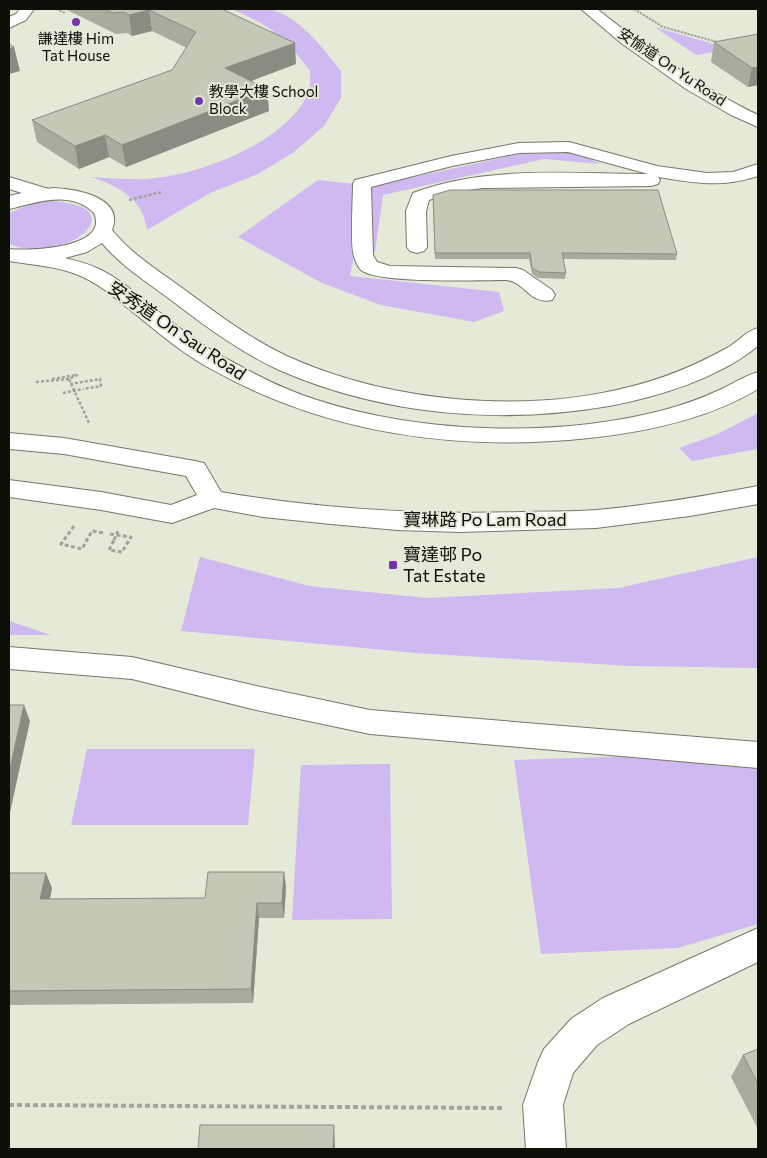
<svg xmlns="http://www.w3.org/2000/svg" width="767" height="1158" viewBox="0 0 767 1158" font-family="Commissioner,'Noto Sans TC',sans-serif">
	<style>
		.green { fill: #d0b8f1 }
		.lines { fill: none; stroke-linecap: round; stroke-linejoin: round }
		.minor-casing { stroke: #747868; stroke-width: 2 }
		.major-casing { stroke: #747868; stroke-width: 2 }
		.path-far3 { stroke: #a1a497; stroke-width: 2; stroke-dasharray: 2.5 1; stroke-linecap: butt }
		.path-far2 { stroke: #a1a497; stroke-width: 2.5; stroke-dasharray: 3 2; stroke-linecap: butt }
		.path-far1 { stroke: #a1a497; stroke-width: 3; stroke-dasharray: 4 2.5; stroke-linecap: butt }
		.path { stroke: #a1a497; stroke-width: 4; stroke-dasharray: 5 3; stroke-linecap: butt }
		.minor { fill: #fff; fill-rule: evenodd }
		.major { fill: #fff; fill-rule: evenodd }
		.path-bridge-far1 { stroke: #a1a497; stroke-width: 2.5; stroke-dasharray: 3 2; stroke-linecap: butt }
		.path-bridge { stroke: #a1a497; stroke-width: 3; stroke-dasharray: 4 2.5; stroke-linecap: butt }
		.wall { fill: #a9ac9d }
		.shaded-wall { fill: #898c80 }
		.building { fill: #c4c8b7; stroke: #898c80 }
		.poi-dot { fill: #7236ab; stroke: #e5e9d8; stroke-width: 2 }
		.labels { text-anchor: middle; stroke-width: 4; stroke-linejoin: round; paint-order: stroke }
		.far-poi-label { font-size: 15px; fill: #0d0f09; stroke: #e5e9d8 }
		.far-street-label { font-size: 15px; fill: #0d0f09; stroke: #e5e9d8 }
		.street-label { font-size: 18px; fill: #0d0f09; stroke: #e5e9d8 }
		.poi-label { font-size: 18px; fill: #0d0f09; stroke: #e5e9d8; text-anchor: start }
	</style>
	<rect width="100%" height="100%" fill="#e5e9d8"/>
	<!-- green -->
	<path class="green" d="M231,9C243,9 259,6 270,9C301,18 322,47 341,71V98L324,126L294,152L258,174L210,193L147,230C143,199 119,186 91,177C110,178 130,180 148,179C200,175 285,143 308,94C311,87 310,78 310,71C285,37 270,25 231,9Z
		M656,28H658L731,49L696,55Z
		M542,149L571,151L601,164L544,159L383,195L375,252L354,256L350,276L499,292L504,311L474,322L381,305L322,283L238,237L318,180L373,186Z
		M49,201C140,205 66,267 9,244V213L34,203Z
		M758,413V449L692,461L679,448L718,434Z
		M200,557L309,586L427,598L618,588L758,557V668L630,666L416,653L181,631Z
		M9,621L51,635H9Z
		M87,749H255L248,825H71Z
		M635,756L758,767V924L678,948L541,954L514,760Z
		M390,764L392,919L292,920L301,765Z"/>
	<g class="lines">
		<!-- minor casing -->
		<g class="minor-casing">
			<path id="minor" d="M20,9H34L26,20L9,28V17L16,14Z
				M581,9H597C648,49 700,87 758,115V127L731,115L686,89L621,43Z
				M569,142L657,166L707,173L733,172L758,164V176C720,188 697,183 658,177L660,180L658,184L651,186L483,188L453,192L429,200L426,211L427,247L424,251L417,253L410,251L407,247L406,211L413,193C485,165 572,174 648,174L568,152L519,153L452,166L371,187L373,255L377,262L390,266L516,268L523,270L552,290L555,295L552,300C529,305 524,280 505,280C479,280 378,284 361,270C358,267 355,260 354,256C350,246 353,199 353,184L355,180L451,156L519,143Z
				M9,177L52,190L55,194L52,198L45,200L9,189Z
				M9,647L132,657L252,685L370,710L758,742V768L370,734L252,709L132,679L9,669Z
				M758,928V962L629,1024L597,1045L573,1073L563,1105L566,1149H526L523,1105L538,1062L544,1049L571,1019L603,998Z"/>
		</g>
		<!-- major casing -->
		<g class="major-casing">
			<path id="major" d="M53,188C76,189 125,197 112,230C132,255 159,271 185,290C220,316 256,343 296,360C393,402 526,414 629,387C663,379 696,365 727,348C738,342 746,331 758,328V346C719,378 658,397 609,406C499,425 382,415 279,370C240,352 205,326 171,300C147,282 121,266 102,243L87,252L65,258C77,261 90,264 101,270C120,279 136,294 153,307C176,326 201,345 227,359C256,375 285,390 317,400C422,434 557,438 664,410C682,405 700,399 717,391C731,385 744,376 758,372V389C708,419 647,432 589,438C458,452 327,434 211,369C185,355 161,335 139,317C121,303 104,287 83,277C59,266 34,265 9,261V249C28,251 110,249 94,213C70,189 36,203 9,209V196L30,191Z
				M9,433L64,438L195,461L204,463L221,492C320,509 421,515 522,512C547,511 572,512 597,510C651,505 705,496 758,486V504L690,516L596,528L460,532L397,530L331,524L263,517L214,508L172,523L101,510L9,497V480L101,492L171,505L197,495L186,476L64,454L9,449Z"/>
		</g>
		<!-- path-far3 -->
		<path class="path-far3" d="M56,9L65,13
			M634,9L663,27L721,43"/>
		<!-- path-far2 -->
		<path class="path-far2" d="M129,200L162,192
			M52,379L76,375
			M69,379L89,423
			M36,382L69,379L79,374
			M70,384L100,379L101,386L83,389"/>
		<!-- path-far1 -->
		<path class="path-far1" d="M74,526L61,544L82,549L92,531L104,533
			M114,540L118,531"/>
		<!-- path -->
		<path class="path" d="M9,1105L503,1108"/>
		<!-- minor -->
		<use href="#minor" class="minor"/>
		<!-- major -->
		<use href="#major" class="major"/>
		<!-- path-bridge-far1 -->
		<path class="path-bridge-far1" d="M63,393L83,389"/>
		<!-- path-bridge -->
		<path class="path-bridge" d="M110,534L131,537L122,552L109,550L114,540"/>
	</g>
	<!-- wall -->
	<path class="wall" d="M65,9H222L296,64L251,81L267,89L269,111L126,167L109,157L79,169L37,142L32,120L172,70L187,48L152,31L132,36L127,33L116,34Z
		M758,34V85L748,87L711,62L714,42Z
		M433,195L677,254L676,260L563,259L566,273L565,279L538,278L532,274L529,259H435Z
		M284,872L286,887L284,918H259L253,1003L9,1005V873L52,888L50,899L205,898Z
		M758,1049V1129L731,1077L743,1055Z"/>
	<!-- shaded-wall -->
	<path class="shaded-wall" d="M149,10L152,31L132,36L129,15Z
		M295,43L296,64L227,90L225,68Z
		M14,47L20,71L9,74V49Z
		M758,67V85L748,87L752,68Z
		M267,89L269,111L126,167L122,145Z
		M105,135L109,157L79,169L75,146Z
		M24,705L30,721L9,817V773Z
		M284,872L286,887L284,918L282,903Z
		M46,873L52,888L46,914L40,899Z
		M257,903L259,918L253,1003L251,989Z
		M334,1125L335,1146V1149H333Z"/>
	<!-- building -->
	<path class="building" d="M104,9H222L295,43L225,68L267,89L122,145L105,135L75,146L32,120L172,70L196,32L149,10L129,15L124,12L113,13Z
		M758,34V67L752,68L714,42Z
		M9,44L14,47L9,49Z
		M450,190H658L677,254L562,253L566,273L539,272L532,268L530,253H435L433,195Z
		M9,705H24L9,773Z
		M208,872H284L282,903H257L251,989L9,991V873H46L40,899L205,898Z
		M758,1049V1084L743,1055Z
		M200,1125H334L333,1149H198Z"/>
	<!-- markers -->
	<g class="poi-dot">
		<circle cx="76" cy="22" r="5"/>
		<circle cx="199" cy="101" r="5"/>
		<rect x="388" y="560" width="10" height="10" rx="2.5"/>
	</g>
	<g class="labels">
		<!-- far-poi labels -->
		<g class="far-poi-label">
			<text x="76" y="44">謙達樓 Him<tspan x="76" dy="17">Tat House</tspan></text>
			<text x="209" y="97" text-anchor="start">教學大樓 School<tspan x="209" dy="17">Block</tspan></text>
		</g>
		<!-- far-street labels -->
		<g class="far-street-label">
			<text transform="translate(672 67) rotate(34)" y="5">安愉道 On Yu Road</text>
		</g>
		<!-- street labels -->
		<g class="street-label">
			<text transform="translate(177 331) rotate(34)" y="6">安秀道 On Sau Road</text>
			<text x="485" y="526">寶琳路 Po Lam Road</text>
		</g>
		<!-- poi labels -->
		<g class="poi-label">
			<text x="403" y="561">寶達邨 Po<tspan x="403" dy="21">Tat Estate</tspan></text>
		</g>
	</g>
	<!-- border -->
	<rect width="767" height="1158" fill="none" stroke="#0d0f09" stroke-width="20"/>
</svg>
